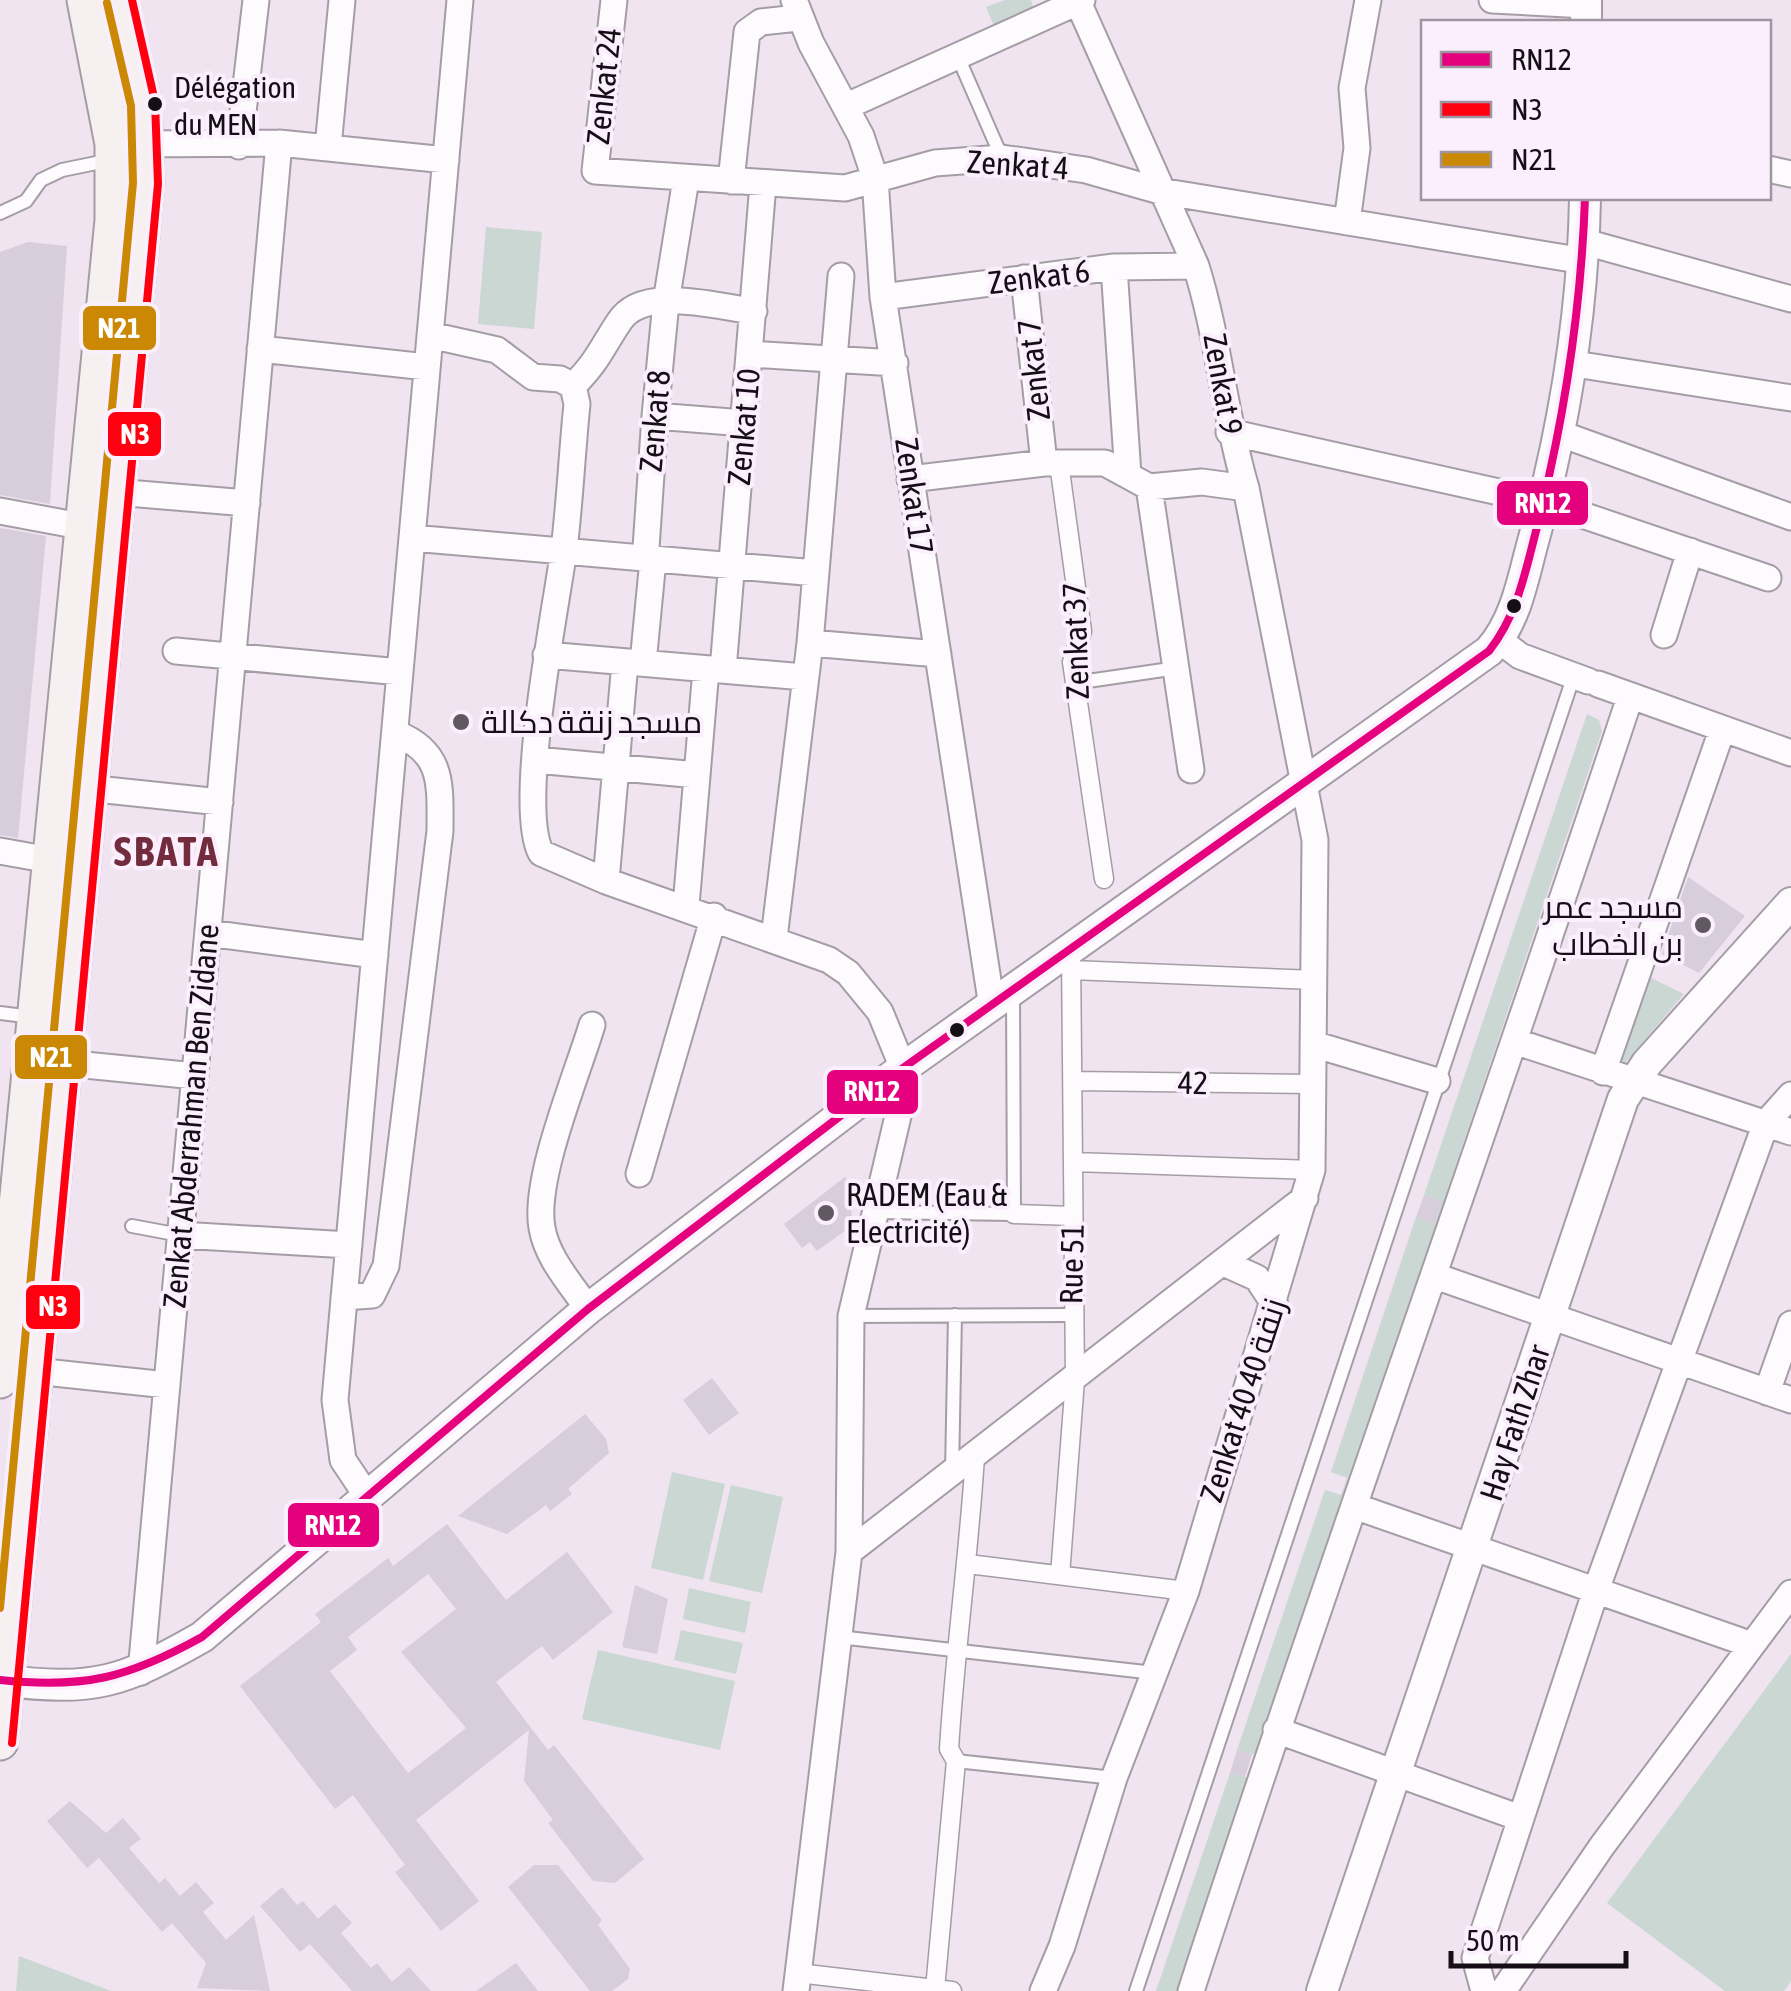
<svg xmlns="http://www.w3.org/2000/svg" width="1791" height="1991" viewBox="0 0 1791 1991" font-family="'Asap Condensed',Cairo,sans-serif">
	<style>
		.green { fill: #cad7d2 }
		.building { fill: #d8cdda; fill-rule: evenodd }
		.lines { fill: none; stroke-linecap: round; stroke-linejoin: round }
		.service-casing { stroke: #a59da6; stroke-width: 16 }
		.pedestrian-casing { stroke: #a59da6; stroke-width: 21 }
		.minor-casing { stroke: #a59da6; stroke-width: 29 }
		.tertiary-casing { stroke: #a59da6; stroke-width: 34 }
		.secondary-casing { stroke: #a59da6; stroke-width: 39 }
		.service { stroke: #fdfbfd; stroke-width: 12 }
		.pedestrian { stroke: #fdfbfd; stroke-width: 18 }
		.minor { stroke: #fdfbfd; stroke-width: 25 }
		.tertiary { stroke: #fdfbfd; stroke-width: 30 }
		.secondary { stroke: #f7f0f0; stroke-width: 35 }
		.bus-1-casing { stroke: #fbeffd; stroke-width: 15 }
		.bus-2-casing { stroke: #fbeffd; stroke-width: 15 }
		.bus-3-casing { stroke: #fbeffd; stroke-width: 15 }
		.bus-1 { stroke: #e5007d; stroke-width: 8 }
		.bus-2 { stroke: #f01; stroke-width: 8 }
		.bus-3 { stroke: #ca8804; stroke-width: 8 }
		.bus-dot { fill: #150e16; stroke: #fbeffd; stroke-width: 4 }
		.poi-dot { fill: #615962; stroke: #fbeffd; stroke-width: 4 }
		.labels { text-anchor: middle; stroke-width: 8; stroke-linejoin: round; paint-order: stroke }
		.bus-label { font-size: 30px; fill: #150e16; stroke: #fbeffd; text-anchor: start }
		.street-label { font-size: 32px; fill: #150e16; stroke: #fbeffd }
		.poi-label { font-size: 32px; fill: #150e16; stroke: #fbeffd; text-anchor: start }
		.district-label { font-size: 42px; font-weight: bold; letter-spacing: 2.5px; fill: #722c3e; stroke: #fbeffd }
		.line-badge { stroke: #fbeffd; stroke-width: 4 }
		.badge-label { font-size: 28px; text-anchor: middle; font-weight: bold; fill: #fff }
	</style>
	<rect width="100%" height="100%" fill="#efe4f0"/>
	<!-- green -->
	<path class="green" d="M1005,0H1031L1033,7L994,26L986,7Z
		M486,227L542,232L534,329L478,324Z
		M1587,714L1599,720L1602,731L1178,1991H1156L1230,1773L1249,1778L1256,1755L1237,1750L1325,1490L1341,1495L1347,1478L1331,1472L1416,1217L1434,1223L1441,1201L1424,1195Z
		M1649,977L1684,994L1624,1064L1618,1062Z
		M672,1472L725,1484L703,1580L651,1568Z
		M731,1485L783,1497L762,1593L709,1581Z
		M689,1588L751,1602L745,1633L683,1619Z
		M681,1630L743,1643L736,1674L674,1660Z
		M598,1650L735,1681L720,1750L582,1719Z
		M1791,1654V1981L1784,1991H1725L1607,1903Z
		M19,1956L111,1991H16Z"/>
	<!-- building -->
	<path class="building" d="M28,242L67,246L50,504L0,495V252Z
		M0,528L46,536L18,838L0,835Z
		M1688,877L1745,916L1699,973L1662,954Z
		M845,1177L862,1199L851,1211L853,1225L817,1251L810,1242L802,1248L784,1224Z
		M1424,1195L1442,1201L1434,1224L1416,1217Z
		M712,1378L739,1413L709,1435L683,1400Z
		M585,1414L606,1439L609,1453L568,1489L572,1494L550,1511L546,1505L507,1534L458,1516Z
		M447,1524L506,1600L567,1552L613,1612L553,1660L542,1646L496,1682L548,1750L554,1745L644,1859L615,1883L593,1881L548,1823L553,1820L524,1781L529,1730L416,1820L479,1901L441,1931L395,1872L405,1865L353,1795L335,1809L240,1686L321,1622L315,1614L388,1558L393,1566ZM428,1574L456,1609L401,1652L466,1728L408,1773L330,1671L357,1650L348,1637Z
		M635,1585L668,1599L657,1654L622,1647Z
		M1237,1750L1252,1754L1245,1777L1230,1773Z
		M70,1801L106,1833L123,1818L141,1839L129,1848L159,1883L165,1878L180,1896L196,1882L214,1903L203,1912L226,1940L254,1915L270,1991L197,1988L206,1963L172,1923L162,1932L99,1858L87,1868L47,1821Z
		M534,1865H558L602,1920L598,1925L630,1969L628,1979L612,1991H590L508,1887Z
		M282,1887L297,1905L303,1901L318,1919L335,1904L352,1923L341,1933L371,1968L377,1963L392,1982L409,1967L431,1991H352L310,1944L300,1952L260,1906Z
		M516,1963L538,1991H476Z"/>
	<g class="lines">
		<!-- service casing -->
		<g class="service-casing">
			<path id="service" d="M958,57L1002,158
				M0,213L26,201L41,180L62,170L111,160
				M1074,683L1177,668
				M0,1013L32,1017
				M876,1212L1014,1214L1013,994
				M132,1226L180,1235
				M851,1316L1071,1315
				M952,1472L955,1315
				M839,1637L1154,1673
				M956,1761L1114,1778
				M1136,1991L1574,675"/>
		</g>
		<!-- pedestrian casing -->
		<g class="pedestrian-casing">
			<path id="pedestrian" d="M1059,463L1082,631L1072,662L1104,879
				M1072,970L1315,980
				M1074,1081L1313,1084
				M1074,1162L1312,1170
				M1014,1214L1072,1216
				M968,1564L1186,1591
				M1060,1575L1075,1380L1071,952
				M798,1973L952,1991
				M935,1989L956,1761L949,1749C955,1650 969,1554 975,1456"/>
		</g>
		<!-- minor casing -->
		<g class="minor-casing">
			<path id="minor" d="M614,0L595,171L845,188L935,163L1002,158L1086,170L1160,191L1584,261
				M794,0L811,43L861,136L875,178L883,297L992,1007
				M1492,0L1586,5
				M847,106L1082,0
				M128,144L279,143L446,160
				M239,146L256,0
				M328,147L342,0
				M1768,169L1791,174
				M731,181L747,32L761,22L798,18
				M1347,222L1357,148L1352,88L1368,0
				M1585,242L1791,299
				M1114,267L1128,475
				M1024,278L1044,463
				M883,297L1114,267L1196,266
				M430,335L497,350L533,377L560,379L573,386L577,404C572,452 570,501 564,549C556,608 516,806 541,853L606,881L829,960L848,973L880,1012L903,1068L898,1116L851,1316L849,1552L796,1991
				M260,349L427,367
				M750,354L895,363
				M1575,364L1791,398
				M573,386C598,361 601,349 619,322C643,284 716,307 754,311
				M655,416L744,423
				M1229,432L1544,502L1768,578
				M1561,434L1791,517
				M910,479L1044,463H1105L1149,487L1202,482L1246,488
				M1149,487L1191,770
				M115,492L247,503
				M0,511L80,526
				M412,538L816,573
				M1664,635L1690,551
				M1499,640L1520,656L1588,681
				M810,643L938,654
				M176,651L400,672
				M546,655L804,677
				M643,663L652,570L646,548L655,416L666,302L686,179
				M723,670L763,184
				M1598,684L1791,753
				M536,760L697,775
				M87,788L220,802
				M0,851L50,860
				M606,881L625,662
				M686,906L706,669
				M208,933L375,955
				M774,938L810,643L841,276
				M1517,1042L1791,1132
				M1313,1044L1437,1081
				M65,1063L195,1076
				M1603,1072L1722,730
				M639,1174L714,916
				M180,1235L349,1245
				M1226,1264L1257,1278L1275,1305
				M1435,1276L1791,1400
				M344,1297L372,1295L386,1266L440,831C440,784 444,752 395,733
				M588,1309C571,1284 547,1258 542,1228C533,1179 577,1075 592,1025
				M35,1371L167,1385
				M1767,1392L1791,1324
				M367,1496L343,1460L335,1400L460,0
				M1357,1507L1752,1645
				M849,1552L1305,1198
				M141,1672L279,143
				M1276,1730L1520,1818
				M1043,1991L1062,1946L1114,1778L1186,1591L1312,1170L1315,840L1246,488C1224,415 1219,339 1196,266L1078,2
				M1191,1991C1332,1558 1487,1130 1630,697
				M1484,1991L1475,1958L1596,1590L1766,1123L1791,1095
				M1503,1991L1602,1846L1791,1593"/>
		</g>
		<!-- tertiary casing -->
		<g class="tertiary-casing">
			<path id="tertiary" d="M1586,22V0
				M0,1680C94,1692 121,1683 202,1637L588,1309L903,1068L1489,651C1517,620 1523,577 1534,538C1565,424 1583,315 1585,198
				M1322,1991L1623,1099L1647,1063L1791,903"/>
		</g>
		<!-- secondary casing -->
		<g class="secondary-casing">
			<path id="secondary" d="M0,1380L113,220V144L85,0
				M0,1742L146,183L143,104L119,0"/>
		</g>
		<!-- service -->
		<use href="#service" class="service"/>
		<!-- pedestrian -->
		<use href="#pedestrian" class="pedestrian"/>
		<!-- minor -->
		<use href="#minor" class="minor"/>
		<!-- tertiary -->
		<use href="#tertiary" class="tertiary"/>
		<!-- secondary -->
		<use href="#secondary" class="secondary"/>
		<!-- bus-1 casing -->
		<g class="bus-1-casing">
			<path id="bus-1" d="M0,1680C84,1689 128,1678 202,1637L588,1309L903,1068L1489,651C1517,616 1525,573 1536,531C1564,421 1581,311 1585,198"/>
		</g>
		<!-- bus-2 casing -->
		<g class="bus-2-casing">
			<path id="bus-2" d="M12,1743L158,184L155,102L132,0"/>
		</g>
		<!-- bus-3 casing -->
		<g class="bus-3-casing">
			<path id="bus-3" d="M0,1608L133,183L131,106L107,3"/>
		</g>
		<!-- bus-1 -->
		<use href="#bus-1" class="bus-1"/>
		<!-- bus-2 -->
		<use href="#bus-2" class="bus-2"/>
		<!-- bus-3 -->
		<use href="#bus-3" class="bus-3"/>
	</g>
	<!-- markers -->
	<g class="bus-dot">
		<circle cx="155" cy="104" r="9"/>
		<circle cx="1514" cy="606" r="9"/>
		<circle cx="957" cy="1030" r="9"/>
	</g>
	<g class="poi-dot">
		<circle cx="461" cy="722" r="10"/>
		<circle cx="1703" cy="925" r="10"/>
		<circle cx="826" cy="1213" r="10"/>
	</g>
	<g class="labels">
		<!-- bus labels -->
		<g class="bus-label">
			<text x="174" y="98">Délégation<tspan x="174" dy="37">du MEN</tspan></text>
		</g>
		<!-- street labels -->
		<g class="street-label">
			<text transform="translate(604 86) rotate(-84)" y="11">Zenkat 24</text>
			<text transform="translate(1018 165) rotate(4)" y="11">Zenkat 4</text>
			<text transform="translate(1039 277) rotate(-7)" y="11">Zenkat 6</text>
			<text transform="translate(1034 370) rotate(-96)" y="11">Zenkat 7</text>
			<text transform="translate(1223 384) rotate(80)" y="11">Zenkat 9</text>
			<text transform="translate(655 421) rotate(-85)" y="11">Zenkat 8</text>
			<text transform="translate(744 427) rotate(-85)" y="11">Zenkat 10</text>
			<text transform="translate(914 496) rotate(82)" y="11">Zenkat 17</text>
			<text transform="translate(1076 641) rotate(-92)" y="11">Zenkat 37</text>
			<text transform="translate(1193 1083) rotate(1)" y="11">42</text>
			<text transform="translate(191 1116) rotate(-85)" y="11">Zenkat Abderrahman Ben Zidane</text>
			<text transform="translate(1072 1264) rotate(-89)" y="11">Rue 51</text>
			<text transform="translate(1243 1400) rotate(-72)" y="11">Zenkat 40 زنقة 40</text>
			<text transform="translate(1515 1423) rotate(-72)" y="11">Hay Fath Zhar</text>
		</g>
		<!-- poi labels -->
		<g class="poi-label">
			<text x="481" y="733">مسجد زنقة دكالة</text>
			<text x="1683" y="918" text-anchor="end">مسجد عمر<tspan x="1683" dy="37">بن الخطاب</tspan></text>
			<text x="846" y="1206">RADEM (Eau &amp;<tspan x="846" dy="37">Electricité)</tspan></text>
		</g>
		<!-- district labels -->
		<g class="district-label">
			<text x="167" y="866">SBATA</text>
		</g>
	</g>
	<g class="line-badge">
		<rect x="81" y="304" width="77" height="48" rx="10" fill="#ca8804"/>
		<rect x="106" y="410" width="57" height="48" rx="10" fill="#f01"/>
		<rect x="1495" y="479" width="95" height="48" rx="10" fill="#e5007d"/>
		<rect x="13" y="1033" width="76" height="48" rx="10" fill="#ca8804"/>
		<rect x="825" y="1068" width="95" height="48" rx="10" fill="#e5007d"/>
		<rect x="24" y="1283" width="58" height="48" rx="10" fill="#f01"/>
		<rect x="286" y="1501" width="95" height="48" rx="10" fill="#e5007d"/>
	</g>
	<g class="badge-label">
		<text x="119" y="338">N21</text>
		<text x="135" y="444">N3</text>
		<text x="1543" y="513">RN12</text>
		<text x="51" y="1067">N21</text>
		<text x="872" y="1101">RN12</text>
		<text x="53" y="1316">N3</text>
		<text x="333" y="1535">RN12</text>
	</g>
	<!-- legend -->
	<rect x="1421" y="20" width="350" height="180" fill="#fbeffd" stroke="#9f95a1" stroke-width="2.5"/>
	<rect x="1441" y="52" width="50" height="15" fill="#e5007d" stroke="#9f95a1" stroke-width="2.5"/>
	<text x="1511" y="70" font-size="30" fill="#150e16">RN12</text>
	<rect x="1441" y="102" width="50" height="15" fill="#ff0011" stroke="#9f95a1" stroke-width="2.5"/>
	<text x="1511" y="120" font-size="30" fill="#150e16">N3</text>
	<rect x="1441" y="152" width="50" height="15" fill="#ca8804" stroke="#9f95a1" stroke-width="2.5"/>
	<text x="1511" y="170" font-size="30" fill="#150e16">N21</text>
	<!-- scale -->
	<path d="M1451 1951v15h175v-15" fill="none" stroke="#150e16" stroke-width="5"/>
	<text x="1466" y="1951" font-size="30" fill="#150e16" stroke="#fbeffd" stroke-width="8" paint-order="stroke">50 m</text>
</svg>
